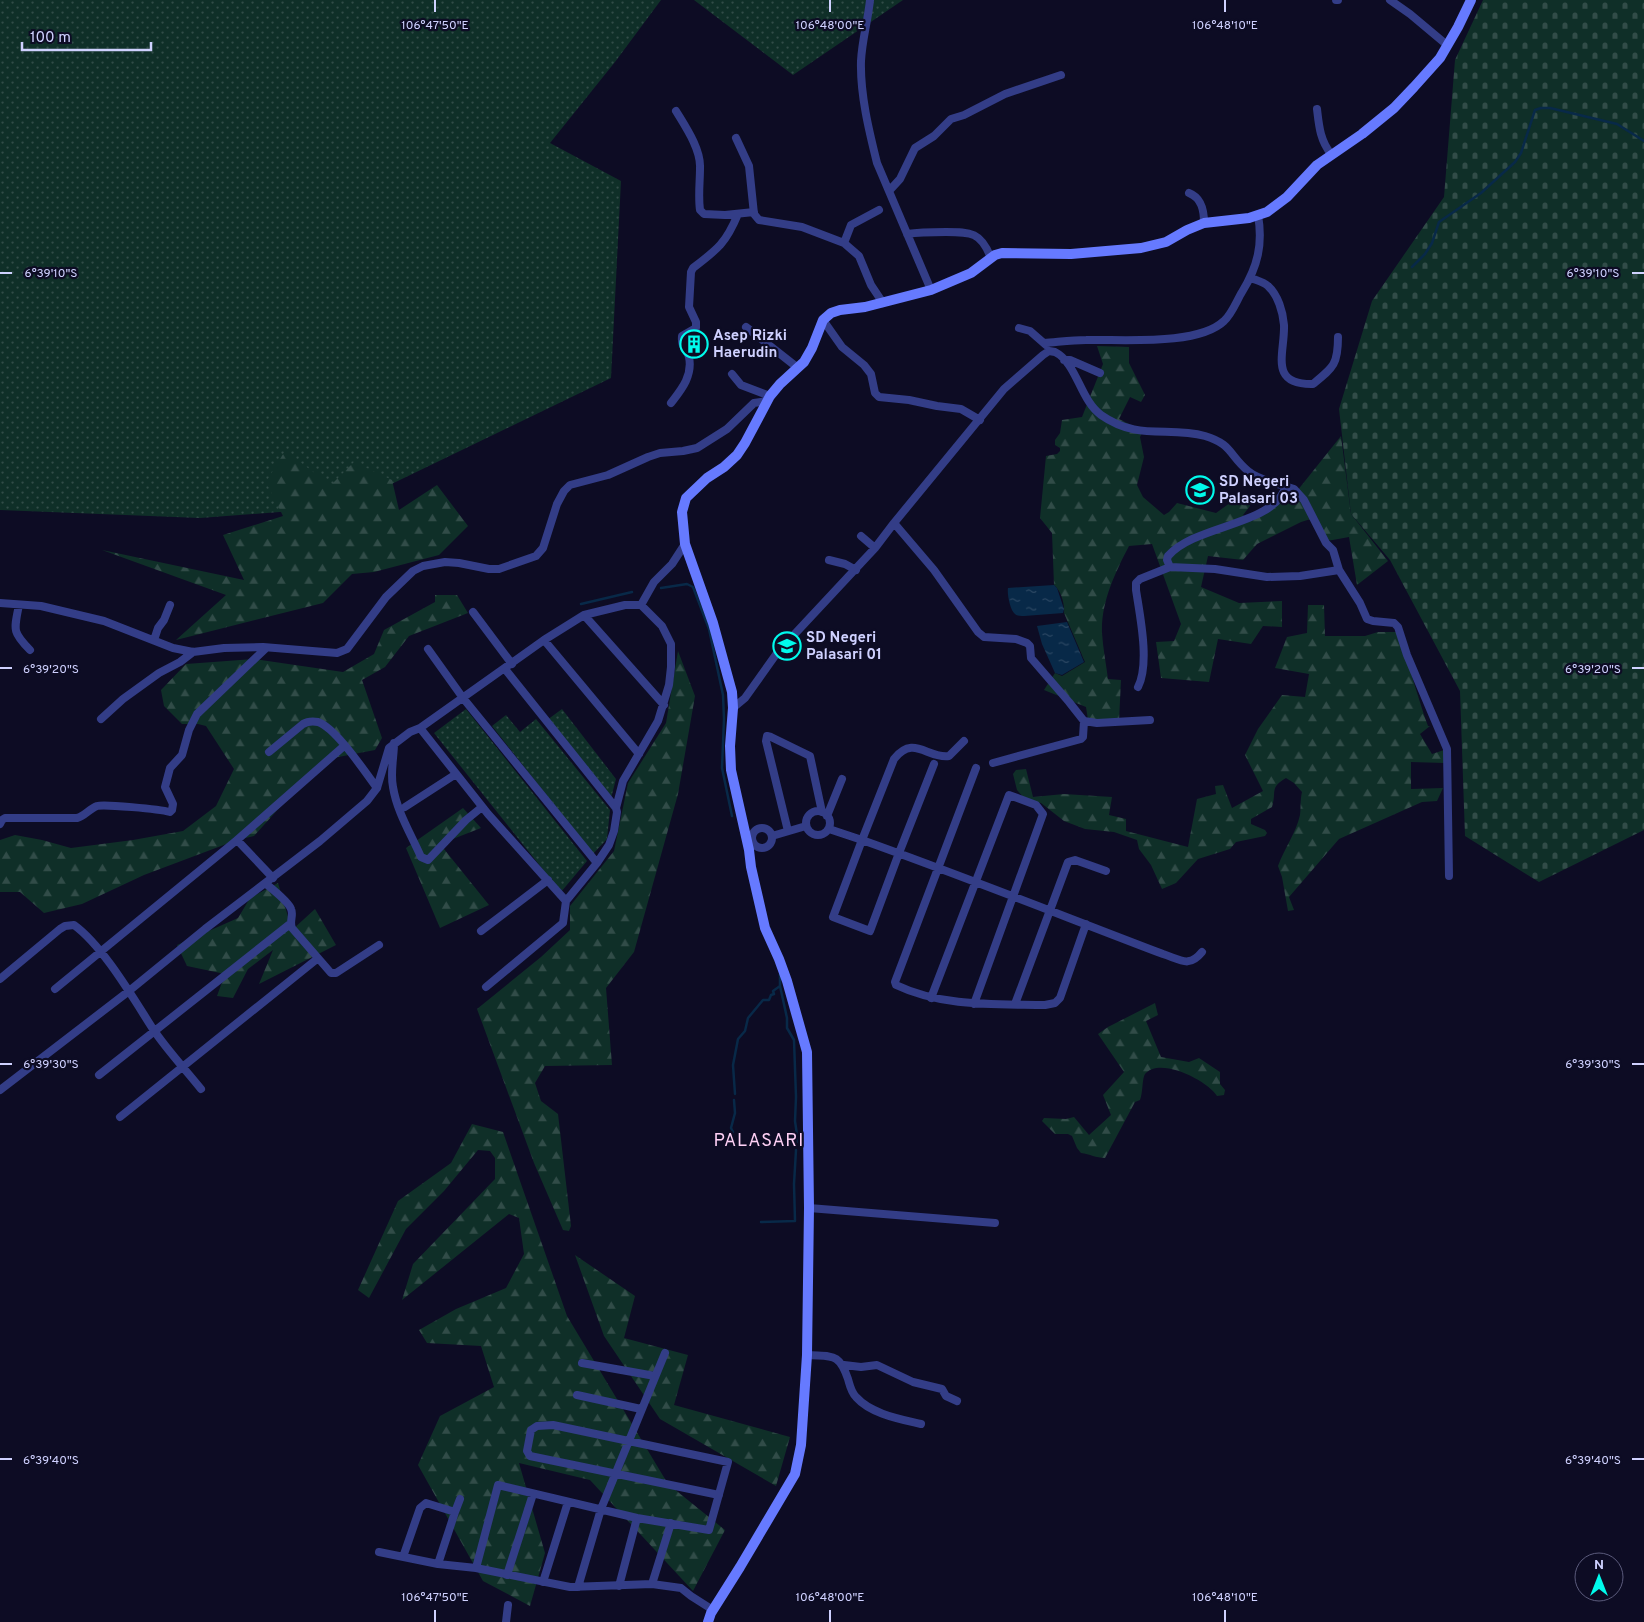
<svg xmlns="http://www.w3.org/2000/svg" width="1644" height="1622" viewBox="0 0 1644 1622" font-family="Overpass,sans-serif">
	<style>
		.grass { fill: url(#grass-dots) }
		.forest { fill: url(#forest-firs) }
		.cemetery { fill: url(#cemetery-stones) }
		.water { fill: url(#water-ripples) }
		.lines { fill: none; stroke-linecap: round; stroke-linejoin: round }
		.stream { stroke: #082948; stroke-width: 2.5 }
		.street { stroke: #333d87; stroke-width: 8 }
		.secondary { stroke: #667aff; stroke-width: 10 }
		.ticks { fill: none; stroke: #cfd1ff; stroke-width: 2 }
		.labels { text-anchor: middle; stroke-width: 4.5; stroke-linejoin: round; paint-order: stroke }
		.poi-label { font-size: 15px; font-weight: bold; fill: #cfd1ff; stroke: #0d0c24; text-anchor: start }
		.quarter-label { font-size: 18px; letter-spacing: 1px; fill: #ffd1f6; stroke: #0d0c24 }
		.ticks-label { font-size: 12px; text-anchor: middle; fill: #cfd1ff; stroke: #0d0c24; stroke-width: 4.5; stroke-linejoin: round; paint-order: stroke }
	</style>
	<defs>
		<pattern id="grass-dots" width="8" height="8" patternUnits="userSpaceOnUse" patternTransform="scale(1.25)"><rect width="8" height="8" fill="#0f2f28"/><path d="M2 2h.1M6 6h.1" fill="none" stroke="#314c48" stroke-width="1.8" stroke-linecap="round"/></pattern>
		<pattern id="forest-firs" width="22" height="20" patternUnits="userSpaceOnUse" patternTransform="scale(1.25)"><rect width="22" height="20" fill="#0f2f28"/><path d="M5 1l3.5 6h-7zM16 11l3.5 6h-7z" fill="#314c48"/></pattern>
		<pattern id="cemetery-stones" width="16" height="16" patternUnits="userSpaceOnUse" patternTransform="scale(1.25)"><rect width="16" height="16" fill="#0f2f28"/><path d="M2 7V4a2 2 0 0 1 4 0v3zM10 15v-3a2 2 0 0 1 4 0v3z" fill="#314c48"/></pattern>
		<pattern id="water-ripples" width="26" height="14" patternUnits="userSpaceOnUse" patternTransform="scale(1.25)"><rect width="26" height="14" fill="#082948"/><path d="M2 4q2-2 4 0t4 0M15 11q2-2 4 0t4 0" fill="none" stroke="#2b4763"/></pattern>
	</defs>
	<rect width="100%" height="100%" fill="#0d0c24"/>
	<!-- grass -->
	<path class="grass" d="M0,0H661L615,62L550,143L621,181L611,378L344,507L200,518L0,510Z
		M694,0H903L793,75Z
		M466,709L587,861L561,892L434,733Z
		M562,709L616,779L611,798L547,720Z
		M506,715L520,732L536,719L610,810L607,839L593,854L492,726Z"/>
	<!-- forest -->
	<path class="forest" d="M1097,346L1129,347V363L1145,395L1141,402L1130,397L1119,419L1143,431L1140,437L1144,457L1137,485L1143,497L1164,515L1169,512L1177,503L1216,513L1230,503L1248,499L1250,506L1243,515L1249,520L1297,491L1341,436L1351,514L1388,561L1357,585L1349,537L1327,541L1317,517L1301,522L1257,544L1243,560L1208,556L1201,587L1239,603L1282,601V627L1263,626L1251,644L1218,639L1209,682L1161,678L1156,642L1174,641L1181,624L1152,544L1129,546C1115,573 1101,602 1102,633C1103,648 1106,664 1108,679L1121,680L1119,721L1089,726L1086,707L1044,690L1055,673L1062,676L1085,662L1064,613C1065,605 1061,590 1054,585L1052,533L1040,518L1046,456L1057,454L1060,451V448L1055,445V440L1060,433L1062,420L1082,417L1103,364Z
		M285,451L331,485L354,462L392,480L399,510L437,485L468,526L439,555L374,572L352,574L323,603L176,640L226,595L102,550L244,580L223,535L283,516L266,482Z
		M435,595H457L468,613L409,636L385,667L362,680L382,738L375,750L333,758L299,786L254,836L237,840L144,875L82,904L44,913L20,892H0V840L15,835L42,840L71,848L133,840L183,831L216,806L234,769L206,726L198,724H182L164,706L161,690L186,664L254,659L343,672L374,654L384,630L435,602Z
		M1308,605H1324L1325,636H1365L1378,632H1398L1424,715L1428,726H1430L1420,734L1432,754L1444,750L1445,763L1411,762V789L1443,788L1437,801L1422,802L1339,839L1289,897L1294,910L1288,911L1282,877L1278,866C1284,849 1296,833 1300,815C1301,809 1300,800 1302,792L1294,783L1286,778C1269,788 1277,791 1272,807L1251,819V824L1265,830L1267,833L1265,836L1236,842L1230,849L1198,859L1176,883L1162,889L1151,865L1139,849L1137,840L1114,832L1085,829L1064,821L1041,803L1025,799L1017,790L1013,774L1016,770L1026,769L1033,797L1064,794L1112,797L1109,815L1126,819V831L1188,847L1197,799L1216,794L1215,786L1223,785L1232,808L1263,791L1245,755L1258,729L1282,695L1305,697L1309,674L1275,668L1287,637L1307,633Z
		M678,651L695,696L678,794L634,952L606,988L612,1065L545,1066L535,1083L541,1101L558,1114L571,1226L569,1231L563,1230L534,1163L477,1009L541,957L570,930V906L614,851L628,783L666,723Z
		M463,808L481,828L440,844L489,905L440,928L406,848Z
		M278,883L292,930L315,909L336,945L259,984L273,950L248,969L233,998L217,996L225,974L187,966L177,945L238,918L250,898Z
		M1155,1003L1158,1015L1146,1021L1161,1057L1189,1062L1199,1058L1220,1072V1084L1225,1090L1224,1095L1217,1096C1208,1081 1160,1056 1145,1074C1142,1078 1143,1092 1140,1100L1135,1102L1105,1158C1096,1158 1090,1154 1081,1153L1077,1148L1072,1136L1068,1134H1055L1042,1121L1044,1118L1066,1119L1074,1117L1089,1135L1111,1115L1103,1095L1124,1072L1098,1034L1108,1027Z
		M472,1124L503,1132L567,1316L668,1484L725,1530L693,1591L590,1480L519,1463L545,1553L530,1606L483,1581L418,1465L440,1416L494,1387L481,1346L427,1343L419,1330L456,1309L506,1288L524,1254L519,1218L509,1214L402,1300L413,1264L495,1179V1158L490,1151L478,1150L444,1191L406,1229L369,1298L358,1290L398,1201L451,1163Z
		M575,1255L635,1296L624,1338L688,1355L674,1405L790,1437L776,1486L660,1419L604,1336Z"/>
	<!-- cemetery -->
	<path class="cemetery" d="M1483,0H1644V830L1539,882L1465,836L1460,691L1390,560L1351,514L1339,409L1372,301L1444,197L1455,60Z"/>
	<!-- water -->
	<path class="water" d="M1054,585L1057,588L1064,609L1063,613L1024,616C1021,616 1017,616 1015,614C1010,610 1007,594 1008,588Z
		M1067,622L1084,662L1062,675L1055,673L1042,644L1037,626Z"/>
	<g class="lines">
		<!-- stream -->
		<path class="stream" d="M1412,267L1425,254L1432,243L1439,222L1481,193L1515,162L1521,153L1535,110L1541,108H1550L1617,124L1644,141
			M661,588L687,584L693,587L709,629L723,695L724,719L722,768L732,816
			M581,604L632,592
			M780,974V986L787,1018V1028L794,1040L796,1097L795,1121L798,1142
			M735,1094L733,1065L738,1039L745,1031L748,1018L763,1000H769L771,995L774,994L773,991L780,986
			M733,1132L731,1128L735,1113L734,1100
			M761,1222L795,1221L794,1184L796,1150"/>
		<!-- street -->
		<path class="street" d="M870,0C868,20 862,40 861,61C860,94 869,131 877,163L931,290
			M1336,0H1338
			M1390,0L1410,14L1447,45
			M1317,109C1319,126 1320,140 1331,154
			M676,111C685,126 701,149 700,168C700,182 698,196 700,210L704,214L725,215L754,212
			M736,138L749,166L754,214L759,220L802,227L844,243L859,256L871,285L883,303
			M889,191L900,179L915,148L934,136L951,119L964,115L1005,94L1061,75
			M1189,193C1202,198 1204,211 1204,223
			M907,234C920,232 932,232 946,232C971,232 981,232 991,258
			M844,243L851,225L879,210
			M1251,278C1256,280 1264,282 1268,286C1278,295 1283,312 1284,325C1285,353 1268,385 1313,384C1334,367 1338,364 1338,337
			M823,320L842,347L864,365L871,374L875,393L879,397L909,400L937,406L961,409L980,420
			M746,327L798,368
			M1019,328L1030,331L1046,345
			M1044,343C1058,342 1072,340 1086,340C1122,339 1198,346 1224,321C1232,314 1237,300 1242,292C1258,266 1263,244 1258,215
			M1064,360H1070L1100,373
			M732,374L741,385L770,396
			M671,403C681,390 693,376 689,357C686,347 681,348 682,336L696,328V322L689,307L691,272L693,268C718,249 726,243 738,214
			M1286,486C1274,526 1196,524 1168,556L1167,560L1170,567L1215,569L1267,577L1300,576L1339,570
			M894,523L934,570L978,632L984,637L1016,639L1027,643L1030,646L1031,658L1069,702L1084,721L1097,723L1150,720
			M861,536L875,548
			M829,560L845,564L856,570
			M0,603L41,606L104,621L173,648L193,652L224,648L263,647L337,653L347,649L386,597L413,571L423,566L445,562L459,563L489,569H499L536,556L543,548L557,504L564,491L570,485L608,475L648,457L660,453L683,451L697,448L727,429L754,403L767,401
			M19,605C14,630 12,632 30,650
			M473,612L512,664
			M584,615L664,705
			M154,640L158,628L164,620L170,605
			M544,640L639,754
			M428,649L463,698L597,863
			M505,669L616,808
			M1138,687C1150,664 1140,616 1136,590V583L1140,579L1170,567
			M733,708L745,698L777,653L875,548L894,523L1004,389L1043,355L1049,351L1055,352C1077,363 1080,400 1101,415C1138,441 1168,426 1205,436C1232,444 1229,455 1248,471C1260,481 1280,484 1294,489L1304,500L1326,543L1333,550L1339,570L1360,603L1367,619L1373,621L1394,623L1398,627L1407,655L1447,749L1449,876
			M101,719L123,699L159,673L180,662L193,652
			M420,728L488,814L566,901
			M394,743C394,757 390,773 393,787C397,812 411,834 421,857L428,860L466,820L482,807
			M269,752L303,724C308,721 312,721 318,722C336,728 365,772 377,788
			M993,763L1081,739L1083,737L1084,721
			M934,764L899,853L870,931L833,917L862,840C963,876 1063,916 1163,954C1181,960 1189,968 1202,952
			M976,768L895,982L896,985C942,1007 994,1004 1045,1005L1055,1003L1060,998L1086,924
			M405,807L456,774
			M806 823a12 12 0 1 1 24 0a12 12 0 1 1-24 0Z
			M827,816L842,779
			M0,824L2,820L5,818H77C85,816 89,809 97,806C104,804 159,809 170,812L172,810L173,804L165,787L170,768L182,755L189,730L197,714L266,648
			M752 838a10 10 0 1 1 20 0a10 10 0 1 1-20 0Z
			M829,829L862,840L894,759C914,734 927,759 949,756L964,741
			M788,831L766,741L767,736L771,737L810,756L822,812
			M772,836L806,826
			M237,840L273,878
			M265,883C271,888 289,902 291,909C294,915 289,921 292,928L331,973H336L379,945
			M481,931L548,880
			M0,979L60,929L65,926L74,925C103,946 133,998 153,1029C167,1050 185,1069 201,1089
			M486,987L563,923L566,901L597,863L609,845L614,831L617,812L616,808L623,781L658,721L669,685L671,667V644L662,626L641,605
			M55,989L237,840L344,746
			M931,998L1009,795L1036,805L1043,814L974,1004
			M1015,1004L1068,862L1075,860L1106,871
			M99,1075L290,924
			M0,1090L129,991L205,929L320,841L367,801L377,788L389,748L410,732L420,728L544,640L584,615L625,605H641L654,582L672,564L685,544
			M120,1117L317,959
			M809,1208L995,1223
			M807,1355C832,1357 839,1352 848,1379C850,1386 851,1392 856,1397C871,1414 900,1419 921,1424
			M582,1363L655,1376
			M844,1365L861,1367L877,1365L913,1382L942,1389L946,1396L957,1401
			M577,1395L641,1409
			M455,1512L460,1499
			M379,1552L438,1564L476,1568L570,1587L652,1584L681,1588L691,1596L713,1610
			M403,1557L420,1508L426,1503L455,1512L438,1564
			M476,1568L498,1485L637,1518L709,1530L728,1462L553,1425L537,1426L531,1430L527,1451L530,1456L719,1495
			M507,1575L533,1494
			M543,1582L568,1502
			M652,1584L671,1523
			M619,1586L637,1518
			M578,1587L601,1509L665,1353
			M506,1622L508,1605"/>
		<!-- secondary -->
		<path class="secondary" d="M708,1622L711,1613L740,1567L795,1474L801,1445L807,1355L809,1208L807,1052L787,981L779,959L765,928L751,867L749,850L731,770L730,746L733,708L732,692L713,623L685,544L682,512L686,498L707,478L724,467L737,455L745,443L770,396L780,384L804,362L812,348L823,320L831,313L840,310L865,307L931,290L971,273L995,255L1002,253L1071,254L1141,248L1166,242L1187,230L1204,223L1249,218L1267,212L1287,197L1317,165L1362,134L1394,108L1414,87L1440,58L1458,27L1471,0"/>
	</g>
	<!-- ticks -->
	<path class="ticks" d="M435,0V12M830,0V12M1225,0V12M0,273H12M1632,273H1644M0,668H12M1632,668H1644M0,1064H12M1632,1064H1644M0,1459H12M1632,1459H1644M435,1610V1622M830,1610V1622M1225,1610V1622"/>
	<!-- icons -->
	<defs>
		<g id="building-ring" transform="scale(1.4375)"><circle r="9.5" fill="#0d0c24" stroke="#00faec" stroke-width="1.5"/><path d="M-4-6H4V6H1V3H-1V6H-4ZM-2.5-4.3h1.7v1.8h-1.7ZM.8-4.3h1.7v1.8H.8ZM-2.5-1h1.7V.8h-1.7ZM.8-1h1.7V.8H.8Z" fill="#00faec"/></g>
		<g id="school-ring" transform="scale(1.4375)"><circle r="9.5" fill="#0d0c24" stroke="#00faec" stroke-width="1.5"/><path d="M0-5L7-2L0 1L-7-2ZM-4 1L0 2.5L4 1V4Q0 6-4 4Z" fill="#00faec"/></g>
	</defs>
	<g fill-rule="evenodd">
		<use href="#building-ring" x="694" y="344"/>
		<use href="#school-ring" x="1200" y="490"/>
		<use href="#school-ring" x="787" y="646"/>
	</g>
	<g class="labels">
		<!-- poi labels -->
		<g class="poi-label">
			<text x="713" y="340">Asep Rizki<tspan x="713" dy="17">Haerudin</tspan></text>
			<text x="1219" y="486">SD Negeri<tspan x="1219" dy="17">Palasari 03</tspan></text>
			<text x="806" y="642">SD Negeri<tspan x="806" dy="17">Palasari 01</tspan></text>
		</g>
		<!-- quarter labels -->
		<g class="quarter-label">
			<text x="759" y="1146">PALASARI</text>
		</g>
	</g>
	<g class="ticks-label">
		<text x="435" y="29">106°47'50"E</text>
		<text x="830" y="29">106°48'00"E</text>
		<text x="1225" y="29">106°48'10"E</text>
		<text x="51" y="277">6°39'10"S</text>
		<text x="1593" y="277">6°39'10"S</text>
		<text x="51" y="673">6°39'20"S</text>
		<text x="1593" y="673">6°39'20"S</text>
		<text x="51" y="1068">6°39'30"S</text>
		<text x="1593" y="1068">6°39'30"S</text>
		<text x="51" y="1464">6°39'40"S</text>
		<text x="1593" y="1464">6°39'40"S</text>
		<text x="435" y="1601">106°47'50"E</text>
		<text x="830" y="1601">106°48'00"E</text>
		<text x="1225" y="1601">106°48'10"E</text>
	</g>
	<!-- north arrow -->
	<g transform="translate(1599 1577)"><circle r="24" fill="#0d0c24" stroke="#5b5b7c"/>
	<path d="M0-4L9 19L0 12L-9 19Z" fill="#00faec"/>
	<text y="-8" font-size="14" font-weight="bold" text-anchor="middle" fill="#cfd1ff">N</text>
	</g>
	<!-- scale -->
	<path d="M22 42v8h129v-8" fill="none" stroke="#cfd1ff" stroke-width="2.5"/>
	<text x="30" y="42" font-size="15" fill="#cfd1ff" stroke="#0d0c24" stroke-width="4" paint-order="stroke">100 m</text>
</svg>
